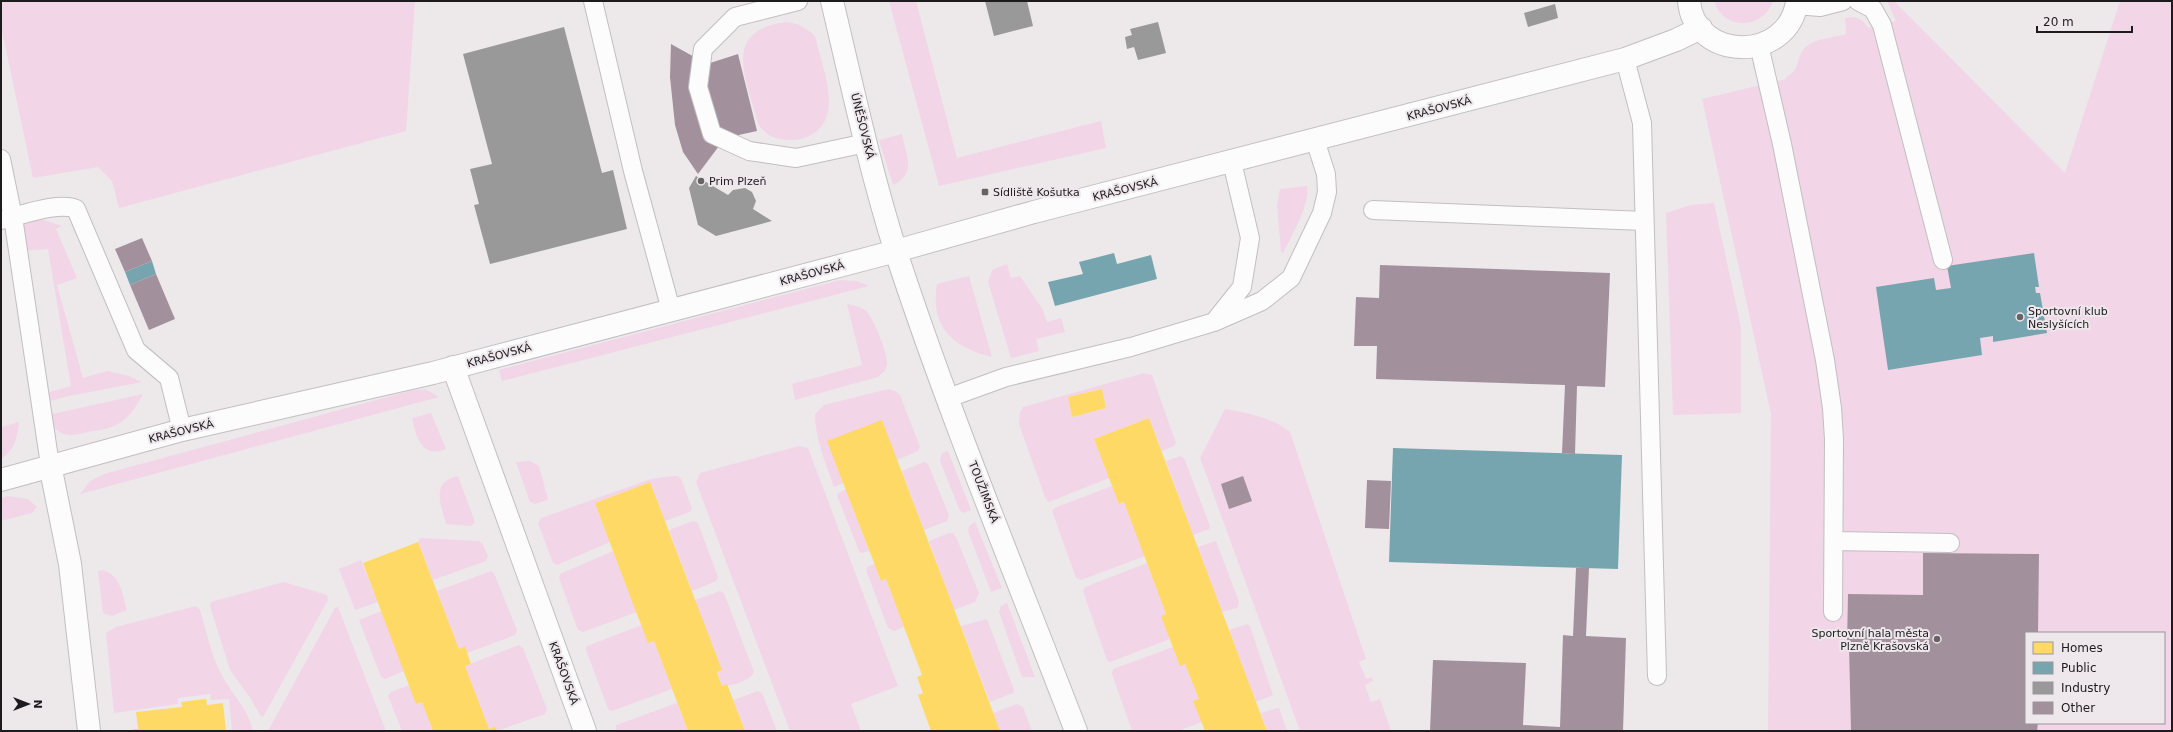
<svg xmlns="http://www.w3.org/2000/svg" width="2173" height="732" viewBox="0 0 2173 732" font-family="'DejaVu Sans',sans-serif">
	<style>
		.green { fill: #f2d5e7; fill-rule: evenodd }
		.homes { fill: #ffd966 }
		.public { fill: #76a5af }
		.industry { fill: #999 }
		.building { fill: #a2919c }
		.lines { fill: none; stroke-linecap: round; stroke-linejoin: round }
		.service-casing { stroke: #c1bfc0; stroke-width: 20 }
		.minor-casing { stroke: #c1bfc0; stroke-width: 24 }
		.service { stroke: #fcfcfc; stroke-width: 18 }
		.minor { stroke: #fcfcfc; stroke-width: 22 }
		.poi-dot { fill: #666365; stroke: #eee8ec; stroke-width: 1.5 }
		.labels { text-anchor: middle; stroke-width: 4; stroke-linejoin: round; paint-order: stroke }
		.street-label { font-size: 11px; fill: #1d1b1d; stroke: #eee8ec }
		.poi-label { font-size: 11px; fill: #1d1b1d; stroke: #eee8ec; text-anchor: start }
	</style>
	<rect width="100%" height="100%" fill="#ede9eb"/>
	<!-- green -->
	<path class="green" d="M1,1H415L406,131L119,208L112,181L98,167L33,178L1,26Z
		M889,1H916L957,158L1101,121L1106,148L939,186Z
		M1714,1H1773C1763,30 1723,31 1714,1Z
		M1887,1H1894L2065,173L2120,1H2172V731H1768L1771,414L1702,99L1786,79V77C1800,71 1796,58 1804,49C1813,38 1834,38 1846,34L1845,18C1855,16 1863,18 1868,28L1896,21ZM2026,633H2164V723H2026Z
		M785,22C798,23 805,27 815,36C821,64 842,109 817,131C809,137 801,140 792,140C776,140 767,137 758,124C747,79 720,32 785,22Z
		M902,134C906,155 917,174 893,185L879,140Z
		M1307,186C1311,203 1291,237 1283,253L1281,252L1277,205L1280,189Z
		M1714,203L1741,327V413L1673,415L1666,213L1691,205Z
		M32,216L62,226L56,229L77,278L57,285L83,378L107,371L126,375L142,382L69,396L46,402L43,394L71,386L48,249L24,251L19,219Z
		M1007,264L1011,278L1020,276L1043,310L1047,322L1061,318L1065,332L1036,339L1039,351L1011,358L988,282L992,270Z
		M969,276L992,357C952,347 930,327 937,284Z
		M840,280L857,281L869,286L502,381L499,370Z
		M847,304C853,305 859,306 865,310C872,315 889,355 887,365C886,370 882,374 878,377L795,400L792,384L862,365Z
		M1144,373L1152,375L1176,443L1174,446L1162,451L1149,418L1094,439L1109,478L1049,502L1046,500L1019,424L1020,412L1023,407ZM1102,389L1106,408L1072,417L1068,397Z
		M425,389L439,397L80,494L90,481L104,474L409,391Z
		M888,389L895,391L900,395L920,447L918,451L834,487C826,464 815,439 815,414L824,405Z
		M143,394C136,407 128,420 114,426C108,429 100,430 93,431C70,436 58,441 48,415Z
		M1225,409C1248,413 1271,417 1290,432L1366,659L1359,662L1366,679L1372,677L1373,681L1365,685L1371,702L1380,699L1391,731H1300L1200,458Z
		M431,413L446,449C422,459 416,437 412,418Z
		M19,422C17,439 15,449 1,459V427Z
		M799,446L808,448L898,686L851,704L861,731H790L696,482L700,473Z
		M948,451L971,510L963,513L960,511L940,461L942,453Z
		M1180,456L1184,458L1210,526L1209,529L1193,535L1166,461Z
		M530,461L539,466L548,500L535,504L530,502L516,462Z
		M924,462L928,464L949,515L947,521L924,530L902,471Z
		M458,476L475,522L471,526L446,524C441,504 430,482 458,476Z
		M672,476H677L681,479L692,508L690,512L665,521L650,482L595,503L610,542L557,565L553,563L538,523L541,518L651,479Z
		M1112,486L1119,504L1124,502L1145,556L1081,580L1076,578L1052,511L1054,508Z
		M846,489L869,551L861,553L859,551L838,498L837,494Z
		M7,496L28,499L37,507L32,513L1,521V498Z
		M693,521L698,523L718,577L716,581L692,591L669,530Z
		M975,522L1002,588L991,592L968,531L969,526Z
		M949,533H953L956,537L979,593L975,602L954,610L929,541Z
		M420,538L479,541L482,543L488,556L486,561L433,580L418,542Z
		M1216,541L1239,602L1237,608L1222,612L1198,547Z
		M613,551L637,612L583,632L578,630L559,578L560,574Z
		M361,560L378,602L355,610L339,569Z
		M1147,563L1166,614L1170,639L1110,662L1107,660L1083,591L1085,587Z
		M875,564L881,581L886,579L904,627L894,631L888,628L866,570L868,566Z
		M103,570C121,576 122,593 127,610L112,616L103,613L98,571Z
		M491,571L494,573L517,630L515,635L467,653L465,646L459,649L437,591Z
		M284,582L327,595L328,600L263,717L260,715L251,699L230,670L210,606L211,602Z
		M720,591L724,593L754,672C750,681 732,686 722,686L695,600Z
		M1007,603L1035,677H1022L999,612L1001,606Z
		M196,606L200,610C207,632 211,657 223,677C234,697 248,709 253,731H232L229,699L211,700L210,694L178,698V704L114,713L106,633L116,627Z
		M338,607L386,731H268L335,608Z
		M382,611L404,671L385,679L381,677L359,620Z
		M987,619L1014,690L1013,693L990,702L961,626Z
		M1247,624L1250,626L1273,695L1256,702L1229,630Z
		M642,625L648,643L654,641L672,689L612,711L608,709L586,650L587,646Z
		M519,645L523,648L547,709L545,714L497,731L495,726L489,729L465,666Z
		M1173,647L1180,665L1185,664L1199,699L1194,701L1202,722L1178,731H1132L1112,674L1113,669Z
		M410,685L422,702L433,731H402L388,696L391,692Z
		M758,691L762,693L777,731H745L733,700Z
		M677,703L688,731H616V725Z
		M1017,704L1023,707L1032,731H1000L993,713Z
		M1277,708H1279L1287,731H1267L1261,713Z"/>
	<!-- homes -->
	<path class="homes" d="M1102,389L1106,408L1072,417L1068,397Z
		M1149,418L1229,630L1267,731H1205L1193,701L1199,699L1185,664L1180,666L1161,616L1166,614L1147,563L1124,502L1119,504L1094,439Z
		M882,420L972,656L1000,731H931L918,695L923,693L917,677L922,675L886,579L881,581L827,441Z
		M650,482L722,670L717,672L722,686L727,684L745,731H688L654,641L648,643L613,551L595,503Z
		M418,542L459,649L465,646L471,664L465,666L489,729L495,726L497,731H433L422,702L416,704L363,563Z
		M206,699L207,705L223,703L226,731H133V729H138L136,712L182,707L181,702Z"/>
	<!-- public -->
	<path class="public" d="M1114,253L1117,264L1151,255L1157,279L1055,306L1048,282L1083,274L1079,262Z
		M2034,253L2039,287H2035L2036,293H2040L2047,333L1993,342V336L1980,338L1982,355L1888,370L1876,287L1934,278L1936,290L1951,288L1947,266Z
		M152,261L156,274L130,285L125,272Z
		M1393,448L1622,455L1618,569L1389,562Z"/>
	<!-- industry -->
	<path class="industry" d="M985,1H1027L1033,26L994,36Z
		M1555,4L1558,18L1528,27L1524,13Z
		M1158,22L1166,53L1138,60L1134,47L1127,49L1125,37L1132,35L1130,29Z
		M564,27L602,173L613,170L627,229L490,264L474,205L479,204L470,169L492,164L463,54Z
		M696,176L728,195L733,190L745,188L752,192L756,201L753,209L772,221L716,236L698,225L689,188Z"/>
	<!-- building -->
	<path class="building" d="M671,44L707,64L738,54L757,131L725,138L698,174L683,152L675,125L670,77Z
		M142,238L152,261L125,272L115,249Z
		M1380,265L1610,273L1605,387L1577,386L1575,454L1562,453L1565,385L1376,379L1377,346H1354L1356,297L1379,298Z
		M156,274L175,319L149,330L130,285Z
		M1243,476L1252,501L1229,509L1221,484Z
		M1367,480L1391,481L1389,529L1365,528Z
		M1923,553L2039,554L2038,633H2026V723H2038L2037,731H1851L1849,645L1847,644L1848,594L1923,595Z
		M1576,568H1589L1586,636L1626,638L1623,731H1430L1433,660L1526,663L1523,725L1560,727L1563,635L1573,636Z"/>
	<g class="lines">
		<!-- service casing -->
		<g class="service-casing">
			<path id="service" d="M593,1L633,171L671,310
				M798,1L735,17L703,49L698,87L712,134L749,151L796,158L866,143
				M1858,1L1873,9L1882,25L1943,260
				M1796,5L1820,7L1843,1
				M1759,45L1782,144L1825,360L1832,408L1834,439L1833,612
				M1625,59L1642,123L1657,676
				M1,159L13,217L50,465
				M1373,210L1644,221
				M1,220C20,216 59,201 76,209L136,350L169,378L182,430
				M1214,322L1262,301L1291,278L1322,213L1327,192L1326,174L1315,140
				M948,398L1006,377L1131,347L1214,322L1242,287L1250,238L1232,162
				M1834,541L1950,543"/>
		</g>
		<!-- minor casing -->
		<g class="minor-casing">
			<path id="minor" d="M832,1C852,85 870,170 896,252C949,414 1015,572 1076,731
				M1689,1C1694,62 1789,63 1797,1
				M453,367L585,731
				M50,465L70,564L89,731
				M1,480L182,430L433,373L896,251L1034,212L1625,59L1676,40L1701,28"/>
		</g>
		<!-- service -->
		<use href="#service" class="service"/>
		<!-- minor -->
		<use href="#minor" class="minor"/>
	</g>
	<!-- markers -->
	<g class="poi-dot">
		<circle cx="701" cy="181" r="4"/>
		<rect x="981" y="188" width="8" height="8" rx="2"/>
		<circle cx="2020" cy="317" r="4"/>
		<circle cx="1937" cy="639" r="4"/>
	</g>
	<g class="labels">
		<!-- street labels -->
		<g class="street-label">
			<text transform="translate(1439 108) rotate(-15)" y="4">KRAŠOVSKÁ</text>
			<text transform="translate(863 126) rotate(76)" y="4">ÚNĚŠOVSKÁ</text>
			<text transform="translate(1125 189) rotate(-14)" y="4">KRAŠOVSKÁ</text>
			<text transform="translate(812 273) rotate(-15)" y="4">KRAŠOVSKÁ</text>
			<text transform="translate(499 355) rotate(-15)" y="4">KRAŠOVSKÁ</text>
			<text transform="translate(181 431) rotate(-14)" y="4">KRAŠOVSKÁ</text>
			<text transform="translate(984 492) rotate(69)" y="4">TOUŽIMSKÁ</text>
			<text transform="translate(564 673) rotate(70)" y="4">KRAŠOVSKÁ</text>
		</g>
		<!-- poi labels -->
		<g class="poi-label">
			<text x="709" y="185">Prim Plzeň</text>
			<text x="993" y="196">Sídliště Košutka</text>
			<text x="2028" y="315">Sportovní klub<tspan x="2028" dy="13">Neslyšících</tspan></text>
			<text x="1929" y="637" text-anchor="end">Sportovní hala města<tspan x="1929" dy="13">Plzně Krašovská</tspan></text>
		</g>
	</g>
	<!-- border -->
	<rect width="2173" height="732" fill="none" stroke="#1d1b1d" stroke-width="4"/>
	<!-- legend -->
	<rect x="2025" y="632" width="140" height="92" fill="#eee8ec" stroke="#9a9699"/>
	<rect x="2033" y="642" width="20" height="12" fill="#ffd966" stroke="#9a9699"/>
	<text x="2061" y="652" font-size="12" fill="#1d1b1d">Homes</text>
	<rect x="2033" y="662" width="20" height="12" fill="#76a5af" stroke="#9a9699"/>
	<text x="2061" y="672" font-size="12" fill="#1d1b1d">Public</text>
	<rect x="2033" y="682" width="20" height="12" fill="#999999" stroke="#9a9699"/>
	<text x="2061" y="692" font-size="12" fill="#1d1b1d">Industry</text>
	<rect x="2033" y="702" width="20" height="12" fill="#a2919c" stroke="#9a9699"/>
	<text x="2061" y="712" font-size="12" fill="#1d1b1d">Other</text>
	<!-- north arrow -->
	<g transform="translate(28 704) rotate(90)" stroke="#eee8ec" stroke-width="3" paint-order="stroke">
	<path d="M0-3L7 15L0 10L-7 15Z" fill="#1d1b1d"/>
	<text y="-6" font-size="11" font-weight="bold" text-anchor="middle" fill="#1d1b1d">N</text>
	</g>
	<!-- scale -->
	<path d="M2037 26v6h95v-6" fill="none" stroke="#1d1b1d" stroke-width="2"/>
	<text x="2043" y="26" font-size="12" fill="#1d1b1d" stroke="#eee8ec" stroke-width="3" paint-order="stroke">20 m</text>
</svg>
